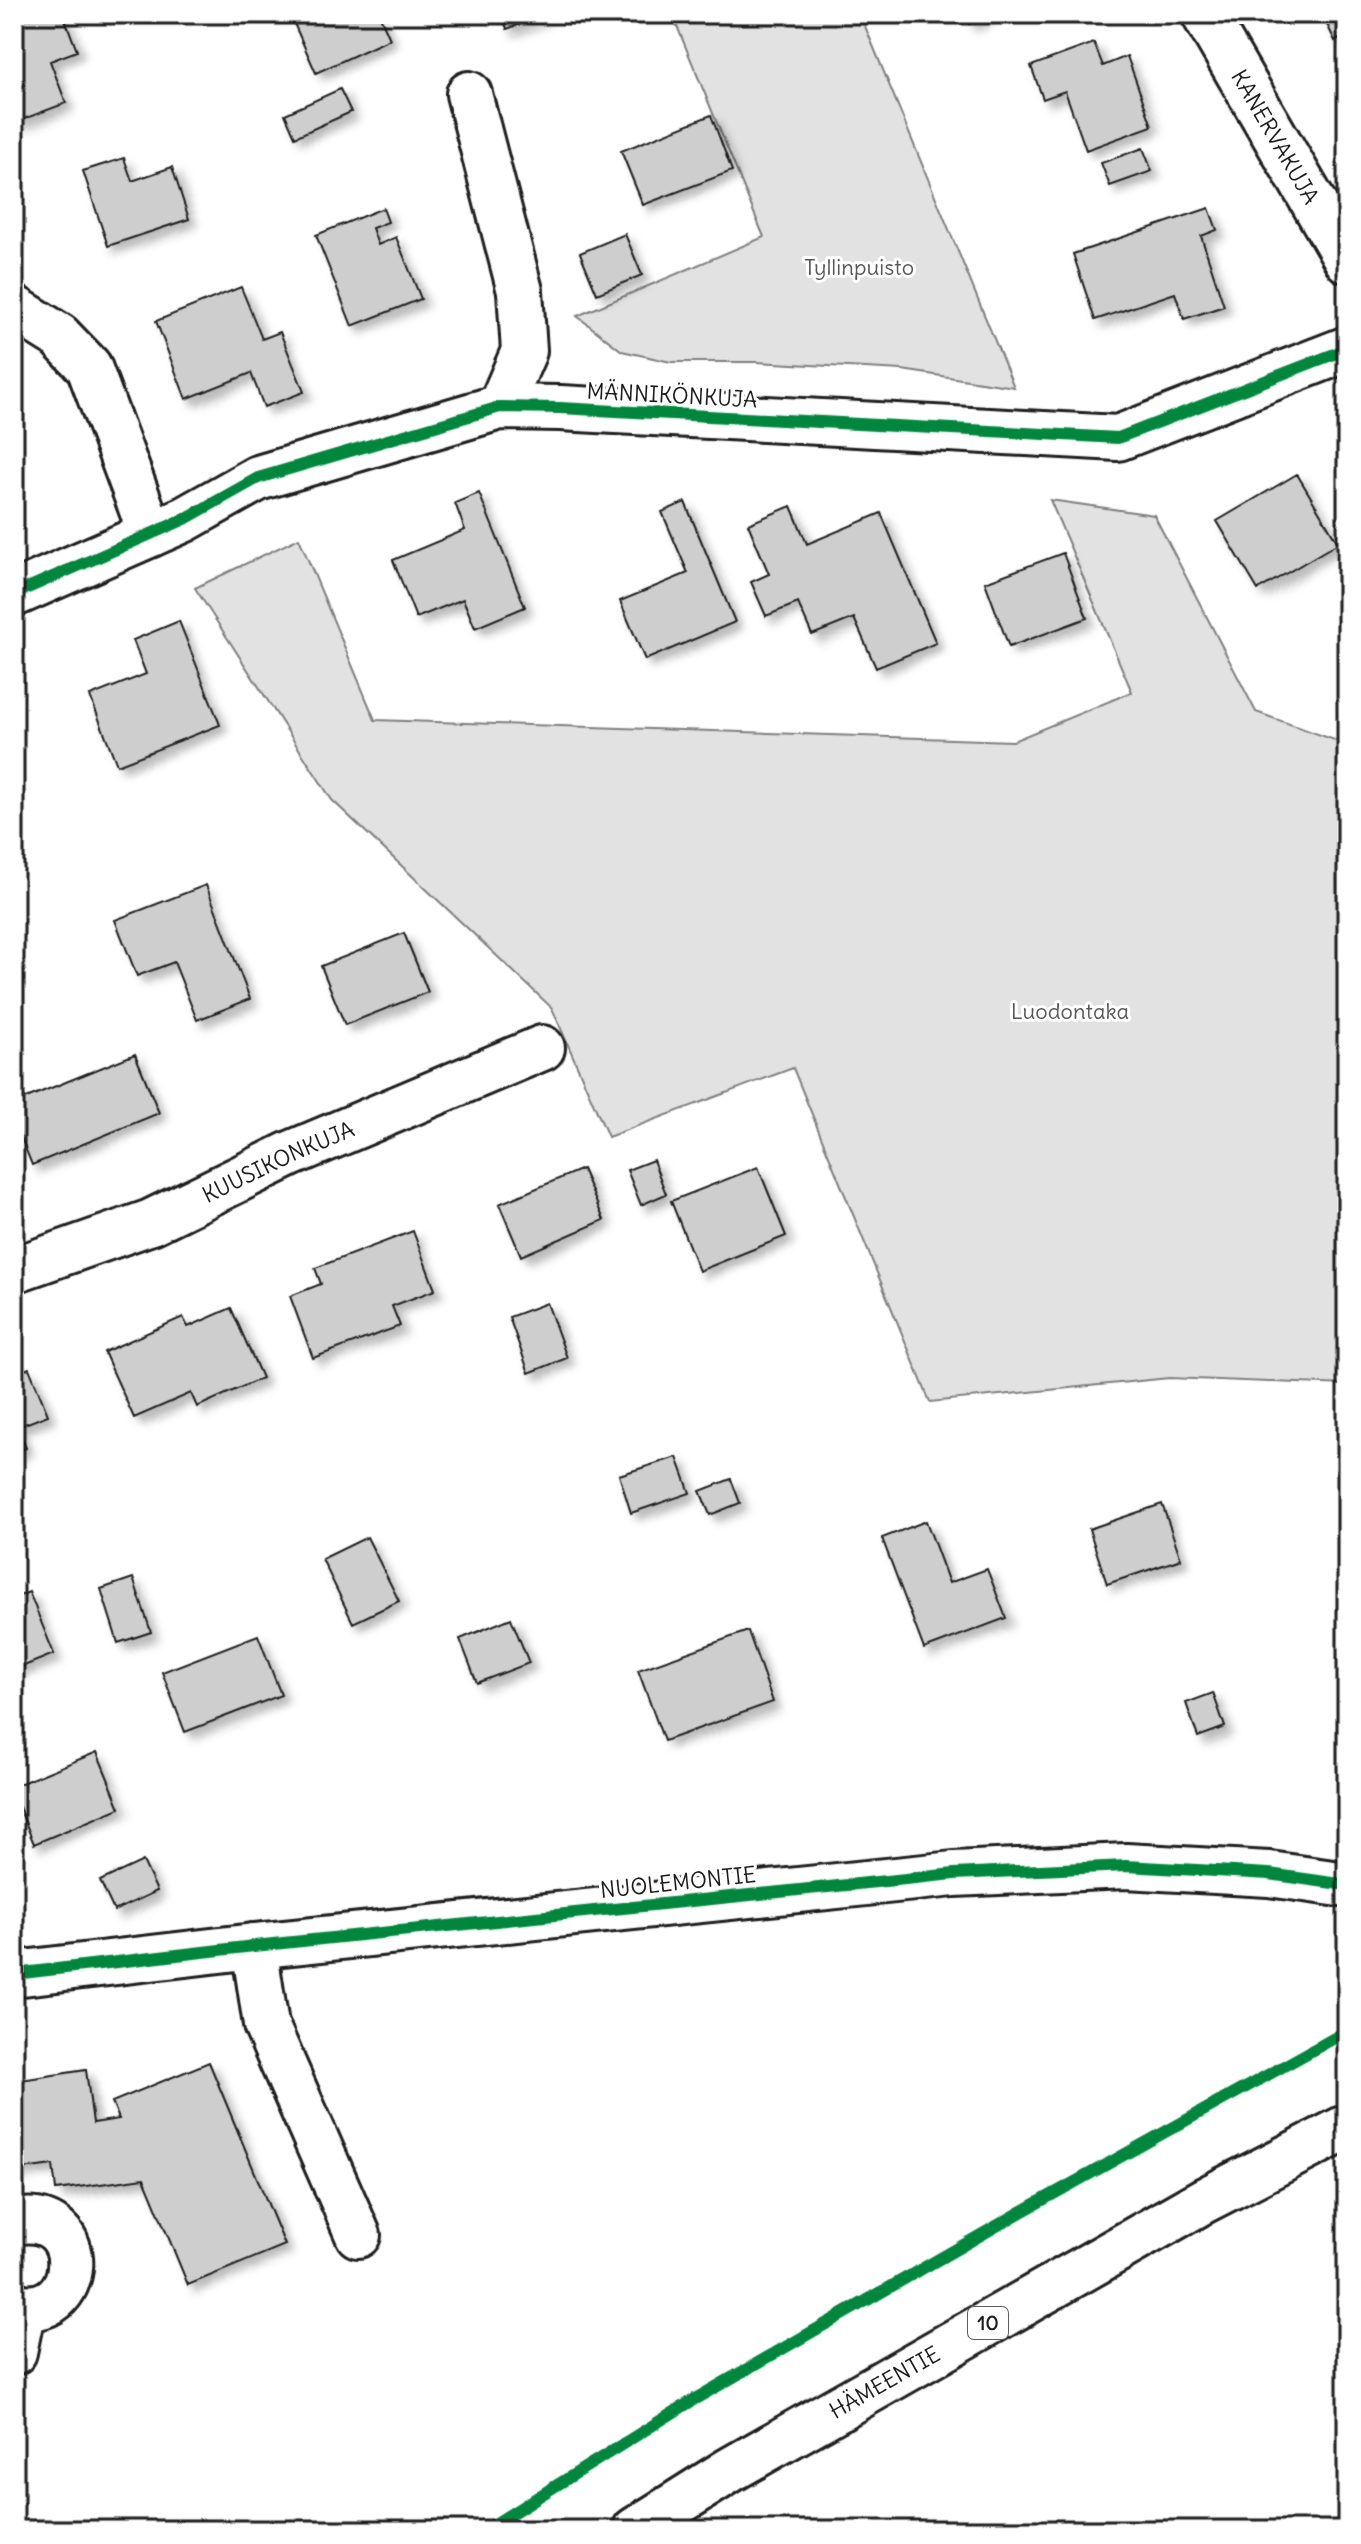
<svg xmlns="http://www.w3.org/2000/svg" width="1361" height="2544" viewBox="0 0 1361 2544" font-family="Delius,sans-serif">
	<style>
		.green { fill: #e2e2e2; stroke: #7f7f7f; stroke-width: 2 }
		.building { fill: #cecece; stroke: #1c1c1c; stroke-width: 2; filter: url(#shadow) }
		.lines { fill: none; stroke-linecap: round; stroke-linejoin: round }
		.minor-casing { stroke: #1c1c1c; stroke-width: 50 }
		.highway-casing { stroke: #1c1c1c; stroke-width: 50 }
		.minor { stroke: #fff; stroke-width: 44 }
		.highway { stroke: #fff; stroke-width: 44 }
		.cycleway-casing { stroke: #fff; stroke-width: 17 }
		.cycleway { stroke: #00873e; stroke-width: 12 }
		.labels { text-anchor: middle; stroke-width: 6; stroke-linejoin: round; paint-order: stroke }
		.shield { fill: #fff; stroke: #606060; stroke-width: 2 }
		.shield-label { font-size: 20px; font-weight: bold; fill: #1c1c1c }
		.street-label { font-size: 22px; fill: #1c1c1c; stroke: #fff }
		.park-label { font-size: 22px; fill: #575757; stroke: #fff }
	</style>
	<defs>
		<filter id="shadow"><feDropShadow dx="7" dy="7" stdDeviation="4" flood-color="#0004"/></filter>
	</defs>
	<rect width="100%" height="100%" fill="#fff"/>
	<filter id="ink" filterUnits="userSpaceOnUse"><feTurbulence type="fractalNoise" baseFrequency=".0125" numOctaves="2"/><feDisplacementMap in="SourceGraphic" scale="16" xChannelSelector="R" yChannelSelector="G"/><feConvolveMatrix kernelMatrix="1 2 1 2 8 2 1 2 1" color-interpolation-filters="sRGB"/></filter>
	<g filter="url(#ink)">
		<!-- green -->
		<path class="green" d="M672,14H860L1014,387L902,370L756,362H671L622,351L577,316L764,237Z
			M1050,500L1154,515L1256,712L1340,742L1347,740V1385L1169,1378L930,1402L793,1068L608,1137L552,1008L332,800L195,588L299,538L375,720L1013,741L1132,692Z"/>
		<!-- building -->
		<path class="building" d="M14,14H63L77,51L50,61L66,103L16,122L14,115Z
			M302,14H379L390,39L316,73L292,19Z
			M502,14H548L507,29Z
			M964,14H990L969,24Z
			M1322,14H1347V36L1335,41Z
			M1094,43L1103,66L1127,56L1152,126L1086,150L1065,91L1043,99L1031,66Z
			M340,89L351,112L295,137L285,114Z
			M711,115L732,171L643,205L621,151Z
			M1143,148L1152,171L1110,186L1101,163Z
			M124,158L132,181L172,167L189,219L108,246L83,171Z
			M383,208L388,222L372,228L378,245L396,237L421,299L352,326L316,235Z
			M1209,208L1217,230L1201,236L1224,306L1184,319L1175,293L1095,320L1073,254Z
			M625,234L642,275L597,294L580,253Z
			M241,287L262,339L280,332L304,392L264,407L251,373L186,399L156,321Z
			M1297,474L1338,543L1258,590L1217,521Z
			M479,493L525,607L475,628L463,599L416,618L393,560L465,530L455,503Z
			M685,502L735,622L645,660L620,601L688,573L662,512Z
			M791,506L807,544L881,513L936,643L876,668L854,618L812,635L798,603L766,616L751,582L769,574L748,524Z
			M1063,553L1087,618L1009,647L985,582Z
			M179,621L220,725L117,765L90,696L146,674L133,640Z
			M206,885L250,999L197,1020L174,962L137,976L115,920Z
			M404,933L428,992L345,1025L321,966Z
			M135,1054L159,1113L32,1165L14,1120V1103Z
			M653,1160L666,1194L641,1205L627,1170Z
			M758,1167L786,1236L699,1271L671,1201Z
			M582,1169L604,1220L521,1256L499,1204Z
			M413,1231L435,1290L392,1306L400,1326L313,1358L290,1296L321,1284L315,1268Z
			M547,1303L567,1358L529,1373L509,1317Z
			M231,1308L262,1378L197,1407L191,1393L134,1418L104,1352L183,1317L188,1327Z
			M29,1368L48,1415L17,1427L26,1448L14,1453V1374Z
			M677,1457L690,1493L631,1513L619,1475Z
			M731,1479L740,1503L710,1515L700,1491Z
			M1162,1504L1181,1559L1107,1584L1089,1529Z
			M926,1521L949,1583L987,1569L1006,1618L924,1649L882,1538Z
			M367,1537L399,1601L353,1623L322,1559Z
			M133,1578L151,1632L118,1643L101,1589Z
			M29,1592L54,1654L14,1670V1598Z
			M511,1618L529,1663L477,1683L460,1639Z
			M748,1631L773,1702L664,1741L638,1670Z
			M258,1635L281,1695L185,1732L162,1672Z
			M1213,1693L1225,1727L1198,1737L1186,1703Z
			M97,1752L120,1808L34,1844L14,1795V1786Z
			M143,1861L157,1891L114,1911L100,1881Z
			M209,2062L285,2245L188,2285L144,2178L56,2190L53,2165L14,2170V2081L86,2070L93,2123L119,2119L112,2102Z"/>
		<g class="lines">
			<!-- minor casing -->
			<g class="minor-casing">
				<g id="minor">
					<path id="s1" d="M1204,14L1347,260"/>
					<path d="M469,94L520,291L524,351L500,407"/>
					<path d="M14,308L59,336L89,367L151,534"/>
					<path d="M14,594L185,519L258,478L500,407L560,408L1118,438L1347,349"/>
					<path id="s2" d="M14,1270L151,1222L290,1154L542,1048"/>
					<path d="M254,1946L266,2025L358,2235"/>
					<path d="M14,1974L254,1946L954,1874L1126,1866L1269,1874L1347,1885"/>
					<path d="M14,2222C94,2206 84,2326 14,2305"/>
					<path d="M14,2352L23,2308"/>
				</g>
			</g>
			<!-- highway casing -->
			<g class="highway-casing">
				<g id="highway">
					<path id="s3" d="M635,2530L730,2470L1203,2201L1347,2127"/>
				</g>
			</g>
			<!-- minor -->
			<use href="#minor" class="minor"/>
			<!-- highway -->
			<use href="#highway" class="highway"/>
			<!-- cycleway casing -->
			<g class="cycleway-casing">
				<path id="cycleway" d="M14,594L185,519L258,478L500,407L560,408L1118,438L1347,349
					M14,1974L254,1946L954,1874L1126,1866L1269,1874L1347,1885
					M485,2530L695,2399L1021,2212L1347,2031"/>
			</g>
			<!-- cycleway -->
			<use href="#cycleway" class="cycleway"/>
		</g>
	</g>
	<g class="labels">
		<!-- shield labels -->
		<rect class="shield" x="968" y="2307" width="40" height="32" rx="6"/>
		<g class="shield-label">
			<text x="988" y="2330">10</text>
		</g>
		<!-- street labels -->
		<g class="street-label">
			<text dy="8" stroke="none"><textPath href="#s1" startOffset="142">KANERVAKUJA</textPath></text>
			<text transform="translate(672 395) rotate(3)" y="8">MÄNNIKÖNKUJA</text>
			<text dy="8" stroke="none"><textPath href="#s2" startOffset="286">KUUSIKONKUJA</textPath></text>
			<text transform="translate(678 1882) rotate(-6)" y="8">NUOLEMONTIE</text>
			<text dy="8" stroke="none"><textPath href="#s3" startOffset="290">HÄMEENTIE</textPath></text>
		</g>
		<!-- park labels -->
		<g class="park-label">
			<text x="859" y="275">Tyllinpuisto</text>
			<text x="1070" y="1019">Luodontaka</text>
		</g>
	</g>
	<!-- margin -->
	<rect width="1361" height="2544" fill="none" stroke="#fff" stroke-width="48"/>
	<rect x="24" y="24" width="1313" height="2496" fill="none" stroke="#1c1c1c" stroke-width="3" filter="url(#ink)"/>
</svg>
